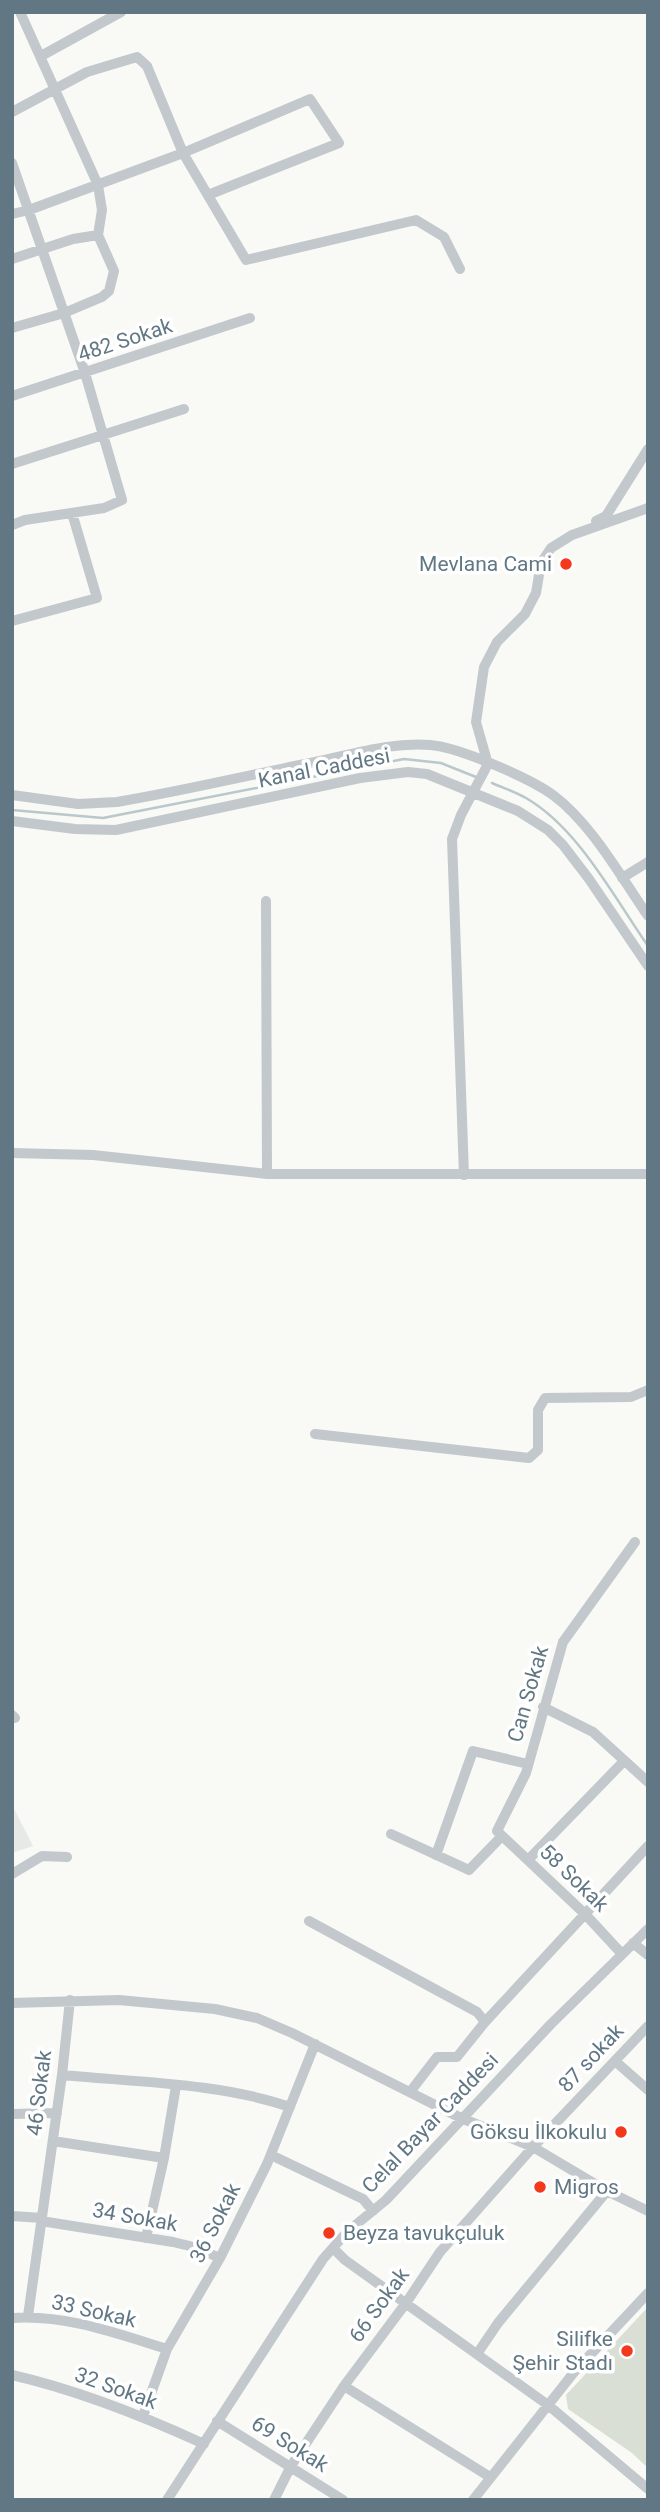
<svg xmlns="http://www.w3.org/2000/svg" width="660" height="2512" viewBox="0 0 660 2512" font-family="Roboto,sans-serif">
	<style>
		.built { fill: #e7e9e7 }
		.green { fill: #d9dfd5 }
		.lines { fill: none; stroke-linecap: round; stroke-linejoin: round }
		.stream { stroke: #b8c8cb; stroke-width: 2.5 }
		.minor { stroke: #c2c8cb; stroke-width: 10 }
		.poi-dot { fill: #f4381b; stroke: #fff; stroke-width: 2.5 }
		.labels { text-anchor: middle; stroke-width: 7; stroke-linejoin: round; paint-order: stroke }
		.street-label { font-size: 21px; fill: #617884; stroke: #fff }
		.poi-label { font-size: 21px; fill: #617884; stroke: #fff; text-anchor: end }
	</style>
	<rect width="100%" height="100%" fill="#f9f9f6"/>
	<!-- built -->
	<path class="built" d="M12,1805L33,1846L12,1853Z"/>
	<!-- green -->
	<path class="green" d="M648,2307V2468L632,2453L568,2409L566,2395Z"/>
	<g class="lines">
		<!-- stream -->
		<path class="stream" d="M492,783C503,788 516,792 526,798C578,828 614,897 648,946
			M12,810L103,818L404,759L441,763L476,777"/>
		<!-- minor -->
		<path class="minor" d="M41,56L121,12
			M12,112L87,72L137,57L147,66L183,153L246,260L416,220L444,237L460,269
			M12,163L85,373L122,500L104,508L25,520L12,525
			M12,214L29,210L183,153L310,99L339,143L208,195
			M12,259L73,239L98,235
			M12,328L64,313L102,297L109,291L114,271L98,235L102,210L98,185L20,12
			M12,396L250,318
			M12,464L184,409
			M596,521L606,516L648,449
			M12,621L97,598L72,513
			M12,795L78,804L117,802C183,791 249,775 315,762C354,754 390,742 430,745C458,747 530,778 553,795C591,823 621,877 648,916
			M12,821L75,829L116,830L360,778L408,772L427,774L518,811L548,830L563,845L589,879L648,966
			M622,878L648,862
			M266,901L267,1174
			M12,1153L93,1155L267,1174H648
			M464,1175L452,839L461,815L488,764L476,722L484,667L497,642L525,614L536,593L541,563L551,548L572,535L648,508
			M315,1434L529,1458L538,1450V1410L545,1398L631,1397L648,1390
			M543,1707L593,1732L648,1782
			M12,1715L15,1718
			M391,1834L469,1870L502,1836
			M436,1855L473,1751L528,1764
			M528,1860L624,1761
			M12,1874L42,1856L67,1857
			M309,1921L477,2012L485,2022L648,1846
			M633,1943L648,1955
			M622,1954L585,1914L497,1831L526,1773L563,1642L635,1542
			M12,2003L119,2000L215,2009L257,2018L292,2033L461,2118L533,2147L607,2191L648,2211
			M615,2061L648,2090
			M62,2075C135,2082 221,2083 290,2107
			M410,2092L437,2057H457L485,2022
			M12,2114L57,2113
			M53,2141L164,2158
			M271,2155L363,2199L373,2211
			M12,2216L42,2218
			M41,2221L173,2242L194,2247L220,2258
			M146,2238L164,2158L176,2086
			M333,2248L345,2260L548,2405L648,2489
			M28,2316L62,2075L70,2000
			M12,2318C65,2314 118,2334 167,2349
			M477,2354L498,2323L607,2191
			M12,2375C78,2390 143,2416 204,2444
			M344,2386L490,2477
			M143,2416L167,2349L220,2258L267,2164L315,2044
			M217,2421L343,2500
			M167,2500L323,2259L347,2232L386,2200L551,2024L648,1929
			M274,2500L291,2466L344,2386L406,2303L440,2252L533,2147L648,2026
			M473,2500L575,2371L648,2293"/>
	</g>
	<!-- markers -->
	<g class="poi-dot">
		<circle cx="566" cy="564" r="7"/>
		<circle cx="621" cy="2132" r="7"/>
		<circle cx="540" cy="2187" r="7"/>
		<circle cx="329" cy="2233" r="7"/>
		<circle cx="627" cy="2351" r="7"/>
	</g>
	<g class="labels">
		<!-- street labels -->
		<g class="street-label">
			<text transform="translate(125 340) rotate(-18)" y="7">482 Sokak</text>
			<text transform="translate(324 768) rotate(-11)" y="7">Kanal Caddesi</text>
			<text transform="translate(528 1694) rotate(-74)" y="7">Can Sokak</text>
			<text transform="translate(574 1878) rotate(44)" y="7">58 Sokak</text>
			<text transform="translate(591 2058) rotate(-47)" y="7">87 sokak</text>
			<text transform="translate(39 2093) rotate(-83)" y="7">46 Sokak</text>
			<text transform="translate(430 2123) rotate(-46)" y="7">Celal Bayar Caddesi</text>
			<text transform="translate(135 2217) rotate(10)" y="7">34 Sokak</text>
			<text transform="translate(215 2223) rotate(-63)" y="7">36 Sokak</text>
			<text transform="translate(379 2305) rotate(-54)" y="7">66 Sokak</text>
			<text transform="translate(94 2311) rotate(13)" y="7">33 Sokak</text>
			<text transform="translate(116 2388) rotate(20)" y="7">32 Sokak</text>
			<text transform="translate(290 2444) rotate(32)" y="7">69 Sokak</text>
		</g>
		<!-- poi labels -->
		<g class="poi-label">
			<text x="552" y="571">Mevlana Cami</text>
			<text x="607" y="2139">Göksu İlkokulu</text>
			<text x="554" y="2194" text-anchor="start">Migros</text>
			<text x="343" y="2240" text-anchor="start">Beyza tavukçuluk</text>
			<text x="613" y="2346">Silifke<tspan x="613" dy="24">Şehir Stadı</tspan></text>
		</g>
	</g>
	<!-- border -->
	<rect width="660" height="2512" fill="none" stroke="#617884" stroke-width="28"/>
</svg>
